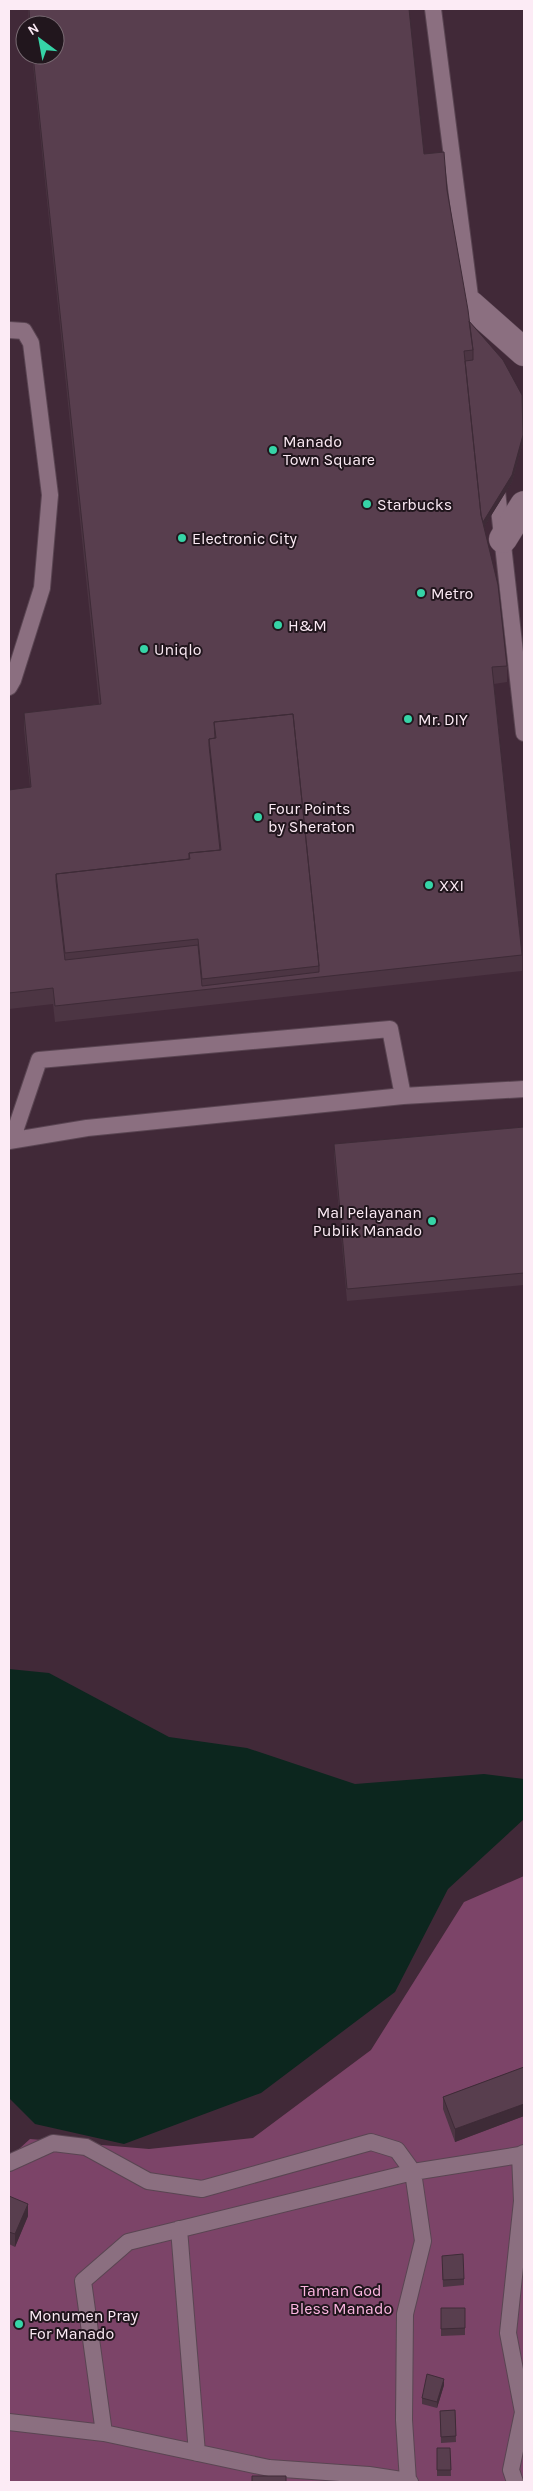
<svg xmlns="http://www.w3.org/2000/svg" width="533" height="2491" viewBox="0 0 533 2491" font-family="Karla,sans-serif">
	<style>
		.green { fill: #7c4468 }
		.water { fill: #0c261e }
		.lines { fill: none; stroke-linecap: round; stroke-linejoin: round }
		.lane-casing { stroke: #5a4552; stroke-width: 18 }
		.street-casing { stroke: #5a4552; stroke-width: 29 }
		.lane { stroke: #8b6f80; stroke-width: 16 }
		.street { stroke: #8b6f80; stroke-width: 28 }
		.wall { fill: #4c3543 }
		.shaded-wall { fill: #3e2b37 }
		.building { fill: #583e4e; stroke: #3e2b37; fill-rule: evenodd }
		.poi-dot { fill: #36d4a7; stroke: #21161d; stroke-width: 2 }
		.labels { text-anchor: middle; stroke-width: 4; stroke-linejoin: round; paint-order: stroke }
		.poi-label { font-size: 16px; fill: #fcebf5; stroke: #21161d; text-anchor: start }
		.park-label { font-size: 16px; fill: #fcb6e1; stroke: #21161d }
	</style>
	<rect width="100%" height="100%" fill="#412938"/>
	<!-- green -->
	<path class="green" d="M524,1876V2482H9V2158L30,2139L149,2149L253,2138L371,2050L464,1902Z"/>
	<!-- water -->
	<path class="water" d="M9,1669L49,1673L169,1737L247,1748L355,1784L484,1774L524,1779V1819L448,1889L395,1992L261,2093L124,2144L35,2124L9,2098Z"/>
	<g class="lines">
		<!-- lane casing -->
		<g class="lane-casing">
			<path id="lane" d="M433,9L472,312
				M9,330L24,331L31,343L50,495L42,588L13,680L9,687
				M496,482L524,733
				M12,1140L39,1060L390,1029L403,1096
				M9,1141L87,1128L403,1096L524,1089
				M9,2163L53,2143L86,2147L148,2181L202,2189L371,2142L397,2150L413,2172L423,2241L405,2314L404,2420L408,2481L410,2482
				M179,2229L197,2453
				M9,2422L104,2433L269,2468L369,2475L408,2481
				M104,2433L83,2281L128,2242L413,2172L520,2155
				M515,2482L511,2470L523,2412L508,2333L522,2201L520,2155L524,2153"/>
		</g>
		<!-- street casing -->
		<g class="street-casing">
			<path id="street" d="M471,305L524,352
				M503,539L524,505"/>
		</g>
		<!-- lane -->
		<use href="#lane" class="lane"/>
		<!-- street -->
		<use href="#street" class="street"/>
	</g>
	<!-- wall -->
	<path class="wall" d="M28,9H409L424,154L447,190L469,321L523,442L512,482L484,527L507,666V682L494,684L522,955V971L55,1022L53,1004L9,1009V790L30,787L24,729V713L99,704L32,55H55V25H29Z
		M524,1127V1285L347,1301L334,1156V1144Z
		M524,2067V2116L455,2142L443,2109V2097Z
		M9,2196L28,2216L15,2247L9,2244Z
		M442,2263L464,2279V2285L443,2287Z
		M441,2308H465V2335L441,2336Z
		M444,2385L437,2408L422,2404V2398Z
		M455,2410L456,2442L441,2443L440,2411Z
		M437,2448H450L451,2476H437Z"/>
	<!-- shaded-wall -->
	<path class="shaded-wall" d="M523,435V442L512,482L481,532V525Z
		M524,2104V2116L455,2142V2129Z
		M28,2204V2216L15,2247V2234Z
		M444,2379V2385L437,2408V2402Z"/>
	<!-- building -->
	<path class="building" d="M29,9H409L424,154L444,152L447,190L468,310L473,350L464,351L481,515L498,585L507,666L492,667L522,955L55,1006L53,988L9,993V790L31,787L24,713L101,704L33,55H55V25H30ZM293,714L319,966V972L202,986L198,945L65,960L56,881V874L189,859V853L220,850L209,745V739L215,738L214,722Z
		M469,321L503,360L522,395L523,435L512,475L483,522L481,515L465,361L473,360V350Z
		M293,714L319,966L202,979L198,939L65,953L56,874L190,859L189,853L221,850L209,739L216,738L214,722Z
		M524,1127V1273L347,1289L334,1144Z
		M524,2067V2104L455,2129L443,2097Z
		M9,2196L28,2204L15,2234L9,2232Z
		M463,2254L464,2279L443,2280L442,2256Z
		M441,2308H465V2328L441,2329Z
		M427,2374L444,2379L437,2402L422,2398Z
		M455,2410L456,2436L441,2437L440,2411Z
		M437,2448H450L451,2470H437Z
		M252,2476H286V2482H252Z"/>
	<!-- markers -->
	<g class="poi-dot">
		<circle cx="273" cy="450" r="5"/>
		<circle cx="367" cy="504" r="5"/>
		<circle cx="182" cy="538" r="5"/>
		<circle cx="421" cy="593" r="5"/>
		<circle cx="278" cy="625" r="5"/>
		<circle cx="144" cy="649" r="5"/>
		<circle cx="408" cy="719" r="5"/>
		<circle cx="258" cy="817" r="5"/>
		<circle cx="429" cy="885" r="5"/>
		<circle cx="432" cy="1221" r="5"/>
		<circle cx="19" cy="2324" r="5"/>
	</g>
	<g class="labels">
		<!-- poi labels -->
		<g class="poi-label">
			<text x="283" y="447">Manado<tspan x="283" dy="18">Town Square</tspan></text>
			<text x="377" y="510">Starbucks</text>
			<text x="192" y="544">Electronic City</text>
			<text x="431" y="599">Metro</text>
			<text x="288" y="631">H&amp;M</text>
			<text x="154" y="655">Uniqlo</text>
			<text x="418" y="725">Mr. DIY</text>
			<text x="268" y="814">Four Points<tspan x="268" dy="18">by Sheraton</tspan></text>
			<text x="439" y="891">XXI</text>
			<text x="422" y="1218" text-anchor="end">Mal Pelayanan<tspan x="422" dy="18">Publik Manado</tspan></text>
			<text x="29" y="2321">Monumen Pray<tspan x="29" dy="18">For Manado</tspan></text>
		</g>
		<!-- park labels -->
		<g class="park-label">
			<text x="341" y="2296">Taman God<tspan x="341" dy="18">Bless Manado</tspan></text>
		</g>
	</g>
	<!-- border -->
	<rect width="533" height="2491" fill="none" stroke="#fcebf5" stroke-width="20"/>
	<!-- north arrow -->
	<g transform="translate(40 40) rotate(328)"><circle r="24" fill="#21161d" stroke="#796b73"/>
	<path d="M0-4L9 19L0 12L-9 19Z" fill="#36d4a7"/>
	<text y="-8" font-size="14" font-weight="bold" text-anchor="middle" fill="#fcebf5">N</text>
	</g>
</svg>
